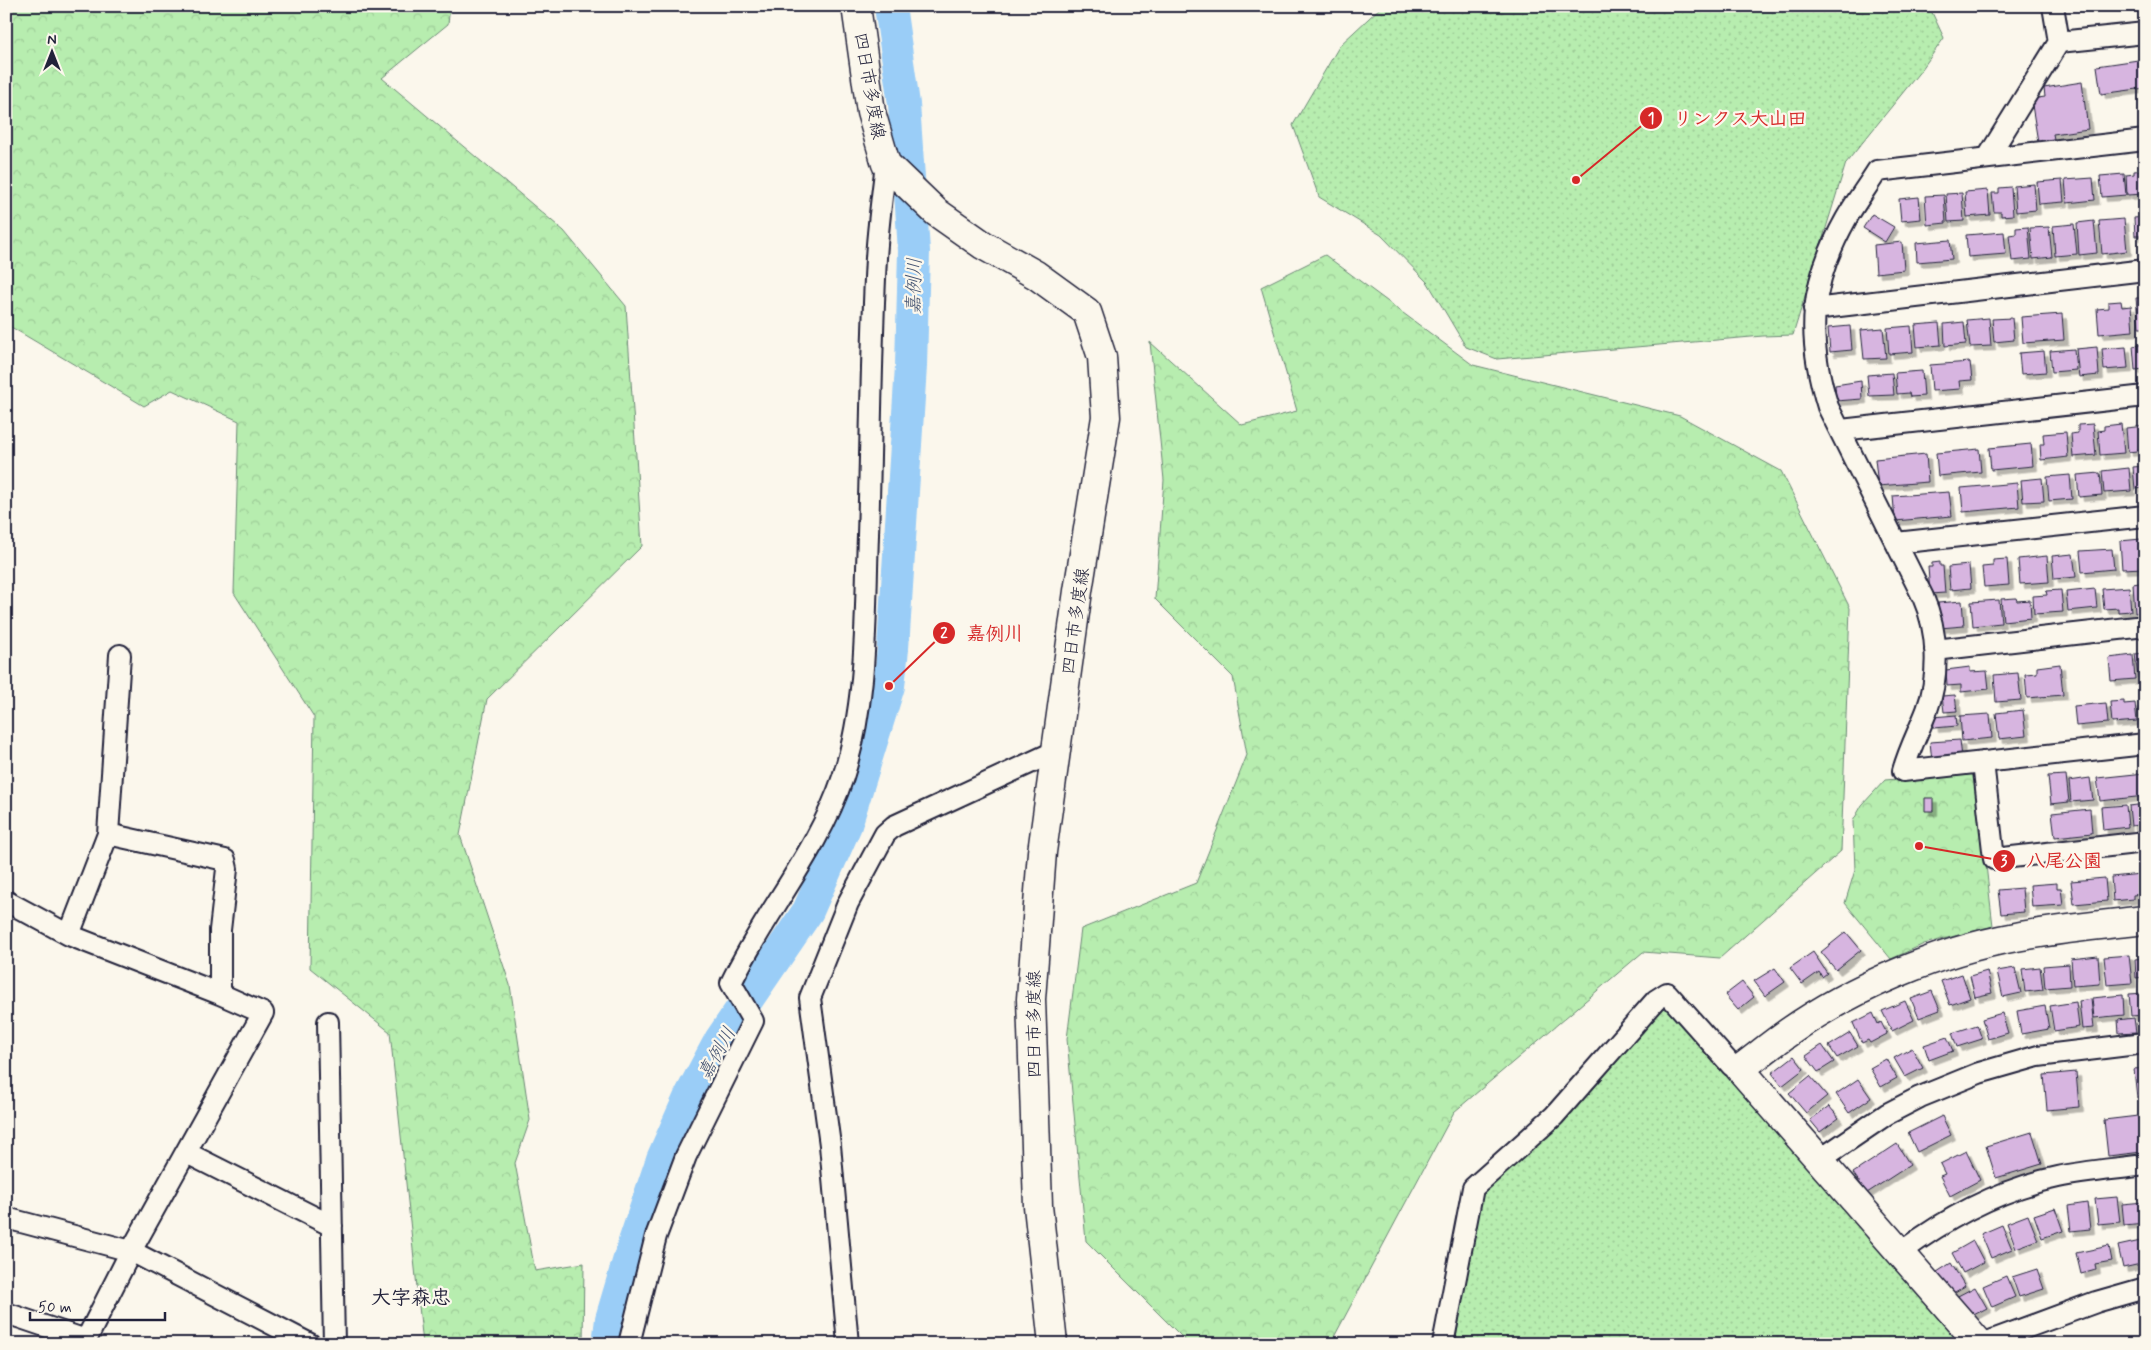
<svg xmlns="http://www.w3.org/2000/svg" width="2151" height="1350" viewBox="0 0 2151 1350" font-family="Mynerve,'Klee One',sans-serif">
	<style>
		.grass { fill: url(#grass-dots); stroke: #6c8875 }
		.forest { fill: url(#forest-crowns); stroke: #6c8875 }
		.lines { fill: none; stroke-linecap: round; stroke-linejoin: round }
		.river { stroke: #9acdf7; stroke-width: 32 }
		.building { fill: #d7b5e0; stroke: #22223b; filter: url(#shadow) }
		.street-casing { stroke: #22223b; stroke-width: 24 }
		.secondary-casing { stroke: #22223b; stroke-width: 31 }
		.primary-casing { stroke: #22223b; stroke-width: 31 }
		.street { stroke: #fbf7ec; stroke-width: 20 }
		.secondary { stroke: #fbf7ec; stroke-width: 28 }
		.primary { stroke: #fbf7ec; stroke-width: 28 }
		.labels { text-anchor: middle; stroke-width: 4.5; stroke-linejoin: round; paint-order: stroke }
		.street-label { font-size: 18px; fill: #22223b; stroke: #fbf7ec }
		.water-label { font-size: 19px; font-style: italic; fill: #465573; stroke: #fbf7ec }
		.quarter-label { font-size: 20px; font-weight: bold; fill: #22223b; stroke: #fbf7ec }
		.leader { fill: none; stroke: #d62828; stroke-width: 2 }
		.callout-dot { fill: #d62828; stroke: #fbf7ec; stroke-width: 2 }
		.mark-label { font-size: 15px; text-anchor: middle; font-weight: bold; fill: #fff }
		.callout-label { font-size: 19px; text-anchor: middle; font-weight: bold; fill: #d62828; stroke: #fbf7ec; stroke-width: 4.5; stroke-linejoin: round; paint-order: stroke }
	</style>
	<defs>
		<pattern id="grass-dots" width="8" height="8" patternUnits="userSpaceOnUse" patternTransform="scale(1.25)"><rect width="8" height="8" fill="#b7edaf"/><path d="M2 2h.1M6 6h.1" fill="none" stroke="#9dcb97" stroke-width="1.8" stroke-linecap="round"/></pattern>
		<pattern id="forest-crowns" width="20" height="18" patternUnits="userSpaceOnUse" patternTransform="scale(1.25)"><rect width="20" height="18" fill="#b7edaf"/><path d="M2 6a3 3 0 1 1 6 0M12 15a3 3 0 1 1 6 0" fill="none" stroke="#9dcb97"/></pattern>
		<filter id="shadow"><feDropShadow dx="4.5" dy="4.5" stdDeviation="0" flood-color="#0004"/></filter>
	</defs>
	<rect width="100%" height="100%" fill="#fbf7ec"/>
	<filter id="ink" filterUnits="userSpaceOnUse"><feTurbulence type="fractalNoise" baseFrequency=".02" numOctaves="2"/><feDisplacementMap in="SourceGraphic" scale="10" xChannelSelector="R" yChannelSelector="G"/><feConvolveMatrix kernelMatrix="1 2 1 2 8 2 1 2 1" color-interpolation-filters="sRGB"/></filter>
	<g filter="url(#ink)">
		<!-- grass -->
		<path class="grass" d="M1382,6H1929L1944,38L1922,69L1846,163L1793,335L1763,336L1497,359L1466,347L1428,283L1381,235L1319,197L1293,125L1340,45Z
			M1662,1008L1670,1009L1958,1339L1949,1344H1455L1482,1192L1554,1130Z"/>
		<!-- forest -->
		<path class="forest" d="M6,6H450L448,24L382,78L564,231L626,306L642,546L487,699L460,835L510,985L530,1120L515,1163L535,1271L584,1263L583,1344H423L390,1032L310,968L314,717L234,593L239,421L172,390L144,406L6,324Z
			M1325,255L1473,365L1680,416L1781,471L1850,608L1841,851L1720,958L1643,952L1454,1112L1334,1337L1313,1344H1189L1086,1241L1067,1039L1081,929L1196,883L1247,755L1233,677L1155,599L1164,480L1150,342L1242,425L1297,411L1261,287Z
			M1971,773L1976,778L1993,926L1924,944L1891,959L1845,903L1855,870L1853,821L1862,805L1885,780Z"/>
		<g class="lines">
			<!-- river -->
			<path class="river" d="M608,1344L611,1319L633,1245L662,1159L690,1096L720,1040L808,911L846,825L889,686L893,649L911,366L914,251L904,104L890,6"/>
		</g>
		<!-- building -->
		<path class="building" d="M2145,59V88L2101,94L2097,66Z
			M2082,82L2088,129L2053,134L2054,139L2038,142L2031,99L2045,97L2044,88Z
			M2145,170V194L2127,195L2126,175L2134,174V171Z
			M2124,174L2126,195L2102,197L2100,176Z
			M2093,178L2095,200L2067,203L2065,180Z
			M2062,180L2064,202L2039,204L2037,182Z
			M2034,184L2036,210L2016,212L2014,186Z
			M2011,187L2013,215L2001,216V212H1994L1992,193H1999V188Z
			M1988,190L1990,215L1967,217L1965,192Z
			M1962,193L1964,221L1948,222L1946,194Z
			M1944,195L1946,223L1927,225L1925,196Z
			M1919,197L1921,219L1901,221L1899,199Z
			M1872,214L1894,227L1885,242L1863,228Z
			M2145,217V236H2135L2134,218Z
			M2124,219L2127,251L2102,254L2099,221Z
			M2094,221L2097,253L2079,255L2077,223Z
			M2074,224L2077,254L2055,256L2053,226Z
			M2028,227L2031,259L2012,261L2009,235L2016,234V228Z
			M2049,227L2052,257L2033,259L2030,228Z
			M2004,232L2006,254L1968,257L1966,235Z
			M1950,240L1952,259L1917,262L1916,243Z
			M1902,242L1904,270L1876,273L1874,245Z
			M2136,298H2145V328H2139Z
			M2121,301L2122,307L2131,306L2133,331L2099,334L2097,309L2108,308V302Z
			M2062,314L2064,340L2023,343L2021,317Z
			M1989,318L1991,346L1970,347L1967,320Z
			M2012,318L2014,340L1994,342L1992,319Z
			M1964,322L1966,344L1945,346L1944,324Z
			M1939,323L1941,345L1917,347L1915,325Z
			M1850,326L1852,350L1830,352L1828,328Z
			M1911,326L1913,352L1889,354L1887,328Z
			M1883,328L1886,358L1864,359L1861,330Z
			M2145,344V369L2135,370L2133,346Z
			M2097,347L2099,375L2079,377L2076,349Z
			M2126,347L2128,368L2104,370L2102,349Z
			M2074,349L2076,370L2052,372L2050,351Z
			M2044,351L2046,372L2021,374L2019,353Z
			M1970,362L1972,380L1959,381L1960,389L1932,391L1930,365Z
			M1922,371L1924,396L1910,397L1909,393L1897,394L1895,373Z
			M1892,373L1894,395L1869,396L1867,375Z
			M1861,381L1862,399L1836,401L1835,385Z
			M2093,424L2096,455L2073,457L2071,434L2078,433V425Z
			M2121,424L2124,453L2100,455L2098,431L2104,430V426Z
			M2145,426V450L2128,452L2126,428Z
			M2066,432L2068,457L2041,460L2040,444H2044L2043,434Z
			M2031,444L2033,466L1991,470L1989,448Z
			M1979,449L1981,472L1938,476L1936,453Z
			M1926,454L1928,482L1878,486L1875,459Z
			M2145,466V488L2135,489L2133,467Z
			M2129,468L2131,491L2104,493L2102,471Z
			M2100,473L2102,495L2079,497L2077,475Z
			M2070,475L2072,499L2049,501L2047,477Z
			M2042,478L2044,501L2023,502L2021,480Z
			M2017,483L2019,507L1963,512L1961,488Z
			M1949,492L1952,516L1895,521L1893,496Z
			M2141,539L2144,568L2122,569L2120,541Z
			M2112,549L2114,569L2082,572L2080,551Z
			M2073,554L2076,577L2054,579L2052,556Z
			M2047,556L2049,582L2020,584L2018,559Z
			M2007,559L2009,585L1984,587L1982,567L1993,566V560Z
			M1940,562V566H1943L1945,593L1930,594L1928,567H1932V563Z
			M1969,565L1971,588L1950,590L1948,567Z
			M2145,582V612L2135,613L2133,584Z
			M2129,587L2131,611L2118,612V608L2104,609L2102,589Z
			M2095,589L2097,608L2068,611L2066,592Z
			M2061,590L2063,612L2034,614L2033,596L2047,595L2046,591Z
			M2016,598L2017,601L2030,600L2031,618L2003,621L2001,599Z
			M1999,600L2001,623L1973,626L1971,602Z
			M1962,601L1964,626L1940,628L1938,603Z
			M2145,653V677L2138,678L2135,654Z
			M2133,655L2135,679L2111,681L2109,658Z
			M2060,664L2063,695L2027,698L2025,674L2037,673V667Z
			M1970,667V672L1987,671L1989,689L1961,692V685L1947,686L1946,670Z
			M2018,673L2021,700L1996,702L1994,675Z
			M1955,695L1957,711L1944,712L1942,696Z
			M2124,701V704L2135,703L2137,721L2112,723L2110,702Z
			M2106,703L2108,723L2076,726L2074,706Z
			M2023,710L2026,736L1999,739L1996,713Z
			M1990,714L1992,738L1962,741L1960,716Z
			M1956,715L1957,726L1934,728L1933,717Z
			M1960,740L1962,758L1932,761L1930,742Z
			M2145,773V796L2100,801L2097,778Z
			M2066,775L2069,802L2051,804L2048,776Z
			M2090,778L2093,800L2071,802L2069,781Z
			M1925,798H1933V811H1925Z
			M2145,804V824L2131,826L2129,806Z
			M2126,805L2128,827L2103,830L2101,807Z
			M2090,809L2092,833L2055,837L2052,813Z
			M2141,874L2143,894L2133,895V899L2113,901L2111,877Z
			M2105,878L2107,901L2074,904L2071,881Z
			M2057,883V888H2061L2063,905L2032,907L2030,885Z
			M2022,888L2024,912L2001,914L1998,890Z
			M1846,932L1861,950L1836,970L1821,952Z
			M1813,952L1827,973L1822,977L1819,972L1802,984L1790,968Z
			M2143,953H2145V977L2136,978L2135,959L2143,958Z
			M2129,955L2132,983L2107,985L2104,957Z
			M2098,956L2100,984L2073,986L2071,959Z
			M2069,964L2070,986L2045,988L2043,966Z
			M2040,967L2043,990L2025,992L2022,969Z
			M1775,968L1785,982L1765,996L1754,981Z
			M2015,968L2021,993L2003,997L1997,971Z
			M1987,971L1992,993L1975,997L1970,976Z
			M1962,974L1970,998L1950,1005L1941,981Z
			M1742,982L1754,997L1738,1010L1725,995Z
			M1932,991L1940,1010L1919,1018L1911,999Z
			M2145,993V1015L2131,1016L2129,994Z
			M2123,995L2124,1015L2094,1018L2092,998Z
			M2091,999L2094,1028L2082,1029L2079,1001Z
			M1905,1001L1914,1020L1892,1031L1882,1011Z
			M2076,1002L2079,1027L2054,1031L2050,1006Z
			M2045,1006L2049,1029L2021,1034L2017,1011Z
			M1873,1013L1878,1024L1881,1022L1887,1034L1870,1043L1868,1040L1862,1043L1853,1023Z
			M2002,1013L2008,1033L1988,1039L1982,1019Z
			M2134,1018L2136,1032L2119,1033L2118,1020Z
			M1977,1025L1982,1039L1957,1047L1952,1033Z
			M1850,1033L1858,1046L1837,1058L1829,1046Z
			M1947,1037L1953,1051L1929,1060L1924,1045Z
			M1822,1045L1834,1062L1818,1072L1806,1056Z
			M1912,1048L1923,1068L1905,1077L1894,1058Z
			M1794,1056L1804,1069L1782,1086L1772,1073Z
			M1886,1059L1897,1078L1881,1087L1870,1068Z
			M2145,1068V1097L2137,1098L2134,1069Z
			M2076,1072L2079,1107L2047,1110L2044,1075Z
			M1810,1076L1827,1096L1806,1113L1789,1093Z
			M1858,1079L1871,1098L1849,1113L1836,1094Z
			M1829,1106L1839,1118L1820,1132L1810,1120Z
			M1942,1116L1951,1135L1917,1152L1908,1133Z
			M2138,1116L2142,1152L2108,1156L2104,1120Z
			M2032,1132L2042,1164L1996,1178L1986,1146Z
			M1897,1144L1910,1165L1867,1193L1853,1173Z
			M1966,1151L1980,1180L1950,1196L1940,1176L1945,1174L1940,1164Z
			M2117,1197L2120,1222L2098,1224L2095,1199Z
			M2144,1202L2145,1223L2124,1225L2122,1204Z
			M2087,1203L2090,1229L2071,1231L2068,1206Z
			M2055,1208L2063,1231L2042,1238L2034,1215Z
			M2028,1215L2038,1240L2016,1248L2007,1223Z
			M2002,1225L2012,1249L1991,1258L1981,1234Z
			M2145,1240V1263L2123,1268L2118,1246Z
			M1973,1241L1984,1262L1963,1273L1952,1253Z
			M2109,1246L2112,1261L2095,1264L2096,1270L2081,1274L2076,1253Z
			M1951,1263L1965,1286L1950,1295L1937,1272Z
			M2037,1269L2044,1289L2019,1297L2012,1277Z
			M2006,1276L2015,1297L1992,1307L1983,1286Z
			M1975,1287L1987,1308L1968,1318L1956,1297Z"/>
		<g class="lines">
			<!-- street casing -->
			<g class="street-casing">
				<path id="street" d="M2059,42L2145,33
					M2145,140L1877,171C1867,187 1855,203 1846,219C1809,285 1806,336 1828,407L1923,597C1938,631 1940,675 1927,710C1919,731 1909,749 1903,771L2145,744
					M1988,157L2059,42L2053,6
					M1814,309L2145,270
					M1841,430L2145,396
					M1896,543L2145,516
					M1935,650L2145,626
					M1983,762L1994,859L2145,842
					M108,834L225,860L227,869L220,930V994
					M6,901L69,935L220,994L263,1013L131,1251L84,1344
					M69,935L108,834L120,655
					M328,1022L334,1344
					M187,1153L332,1226
					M1821,1159L1887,1114L1920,1097L1979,1073L2038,1056L2145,1043
					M6,1218L131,1251L310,1344
					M1901,1252C1948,1217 2000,1189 2058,1177C2086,1171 2116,1169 2145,1165
					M6,1313L86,1340
					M629,1344L656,1236L686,1156L753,1021L731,983C765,912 818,852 843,777C868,700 865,616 868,535C871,443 871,350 876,258C878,227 882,195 886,164
					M848,1344L830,1145L810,998L848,903L885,834L894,826L1056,751
					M1443,1344L1473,1188L1554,1116L1656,1000L1667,993L1732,1066L1740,1069
					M1982,1344L2096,1302L2145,1288"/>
			</g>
			<!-- secondary casing -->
			<g class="secondary-casing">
				<path id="secondary" d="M1980,1344L1740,1069C1756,1057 1772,1044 1789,1032C1853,987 1939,951 2016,937C2059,929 2102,925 2145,920"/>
			</g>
			<!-- primary casing -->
			<g class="primary-casing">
				<path id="primary" d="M856,6L871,112L886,164L936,212L983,245L1036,275L1087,312L1102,357L1106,417L1078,591L1042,852L1031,999L1038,1206L1053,1344"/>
			</g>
			<!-- street -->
			<use href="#street" class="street"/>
			<!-- secondary -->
			<use href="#secondary" class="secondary"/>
			<!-- primary -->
			<use href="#primary" class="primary"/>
		</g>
	</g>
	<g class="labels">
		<!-- street labels -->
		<g class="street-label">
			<text transform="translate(870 86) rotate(80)" y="6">四日市多度線</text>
			<text transform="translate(1075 621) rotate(-82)" y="6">四日市多度線</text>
			<text transform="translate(1034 1024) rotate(-90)" y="6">四日市多度線</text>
		</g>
		<!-- water labels -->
		<g class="water-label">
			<text transform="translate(913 286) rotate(-89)" y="7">嘉例川</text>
			<text transform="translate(716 1053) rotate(-61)" y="7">嘉例川</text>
		</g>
		<!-- quarter labels -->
		<g class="quarter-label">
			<text x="411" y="1304">大字森忠</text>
		</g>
	</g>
	<!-- callouts -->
	<path class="leader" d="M1576 180L1651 118M889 686L944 633M1919 846L2004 861"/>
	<g class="callout-dot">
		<circle cx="1576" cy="180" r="5"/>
		<circle cx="889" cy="686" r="5"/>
		<circle cx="1919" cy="846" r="5"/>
		<circle cx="1651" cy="118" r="12"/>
		<circle cx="944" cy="633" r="12"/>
		<circle cx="2004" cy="861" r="12"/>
	</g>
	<g class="mark-label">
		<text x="1651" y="123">1</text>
		<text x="944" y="638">2</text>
		<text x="2004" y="866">3</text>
	</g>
	<g class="callout-label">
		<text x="1740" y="125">リンクス大山田</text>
		<text x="995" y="640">嘉例川</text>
		<text x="2064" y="867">八尾公園</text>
	</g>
	<!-- margin -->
	<rect width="2151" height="1350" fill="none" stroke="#fbf7ec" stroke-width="25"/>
	<rect x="12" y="12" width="2126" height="1325" fill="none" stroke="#22223b" stroke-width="2" filter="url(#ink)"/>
	<!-- north arrow -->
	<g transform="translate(52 52)" stroke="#fbf7ec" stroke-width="4" paint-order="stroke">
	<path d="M0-4L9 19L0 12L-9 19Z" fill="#22223b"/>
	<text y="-8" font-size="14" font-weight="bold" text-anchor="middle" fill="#22223b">N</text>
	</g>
	<!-- scale -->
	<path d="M30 1312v8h135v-8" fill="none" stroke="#22223b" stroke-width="2.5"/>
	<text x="38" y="1312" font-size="15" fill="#22223b" stroke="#fbf7ec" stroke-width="4" paint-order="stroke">50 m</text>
</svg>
